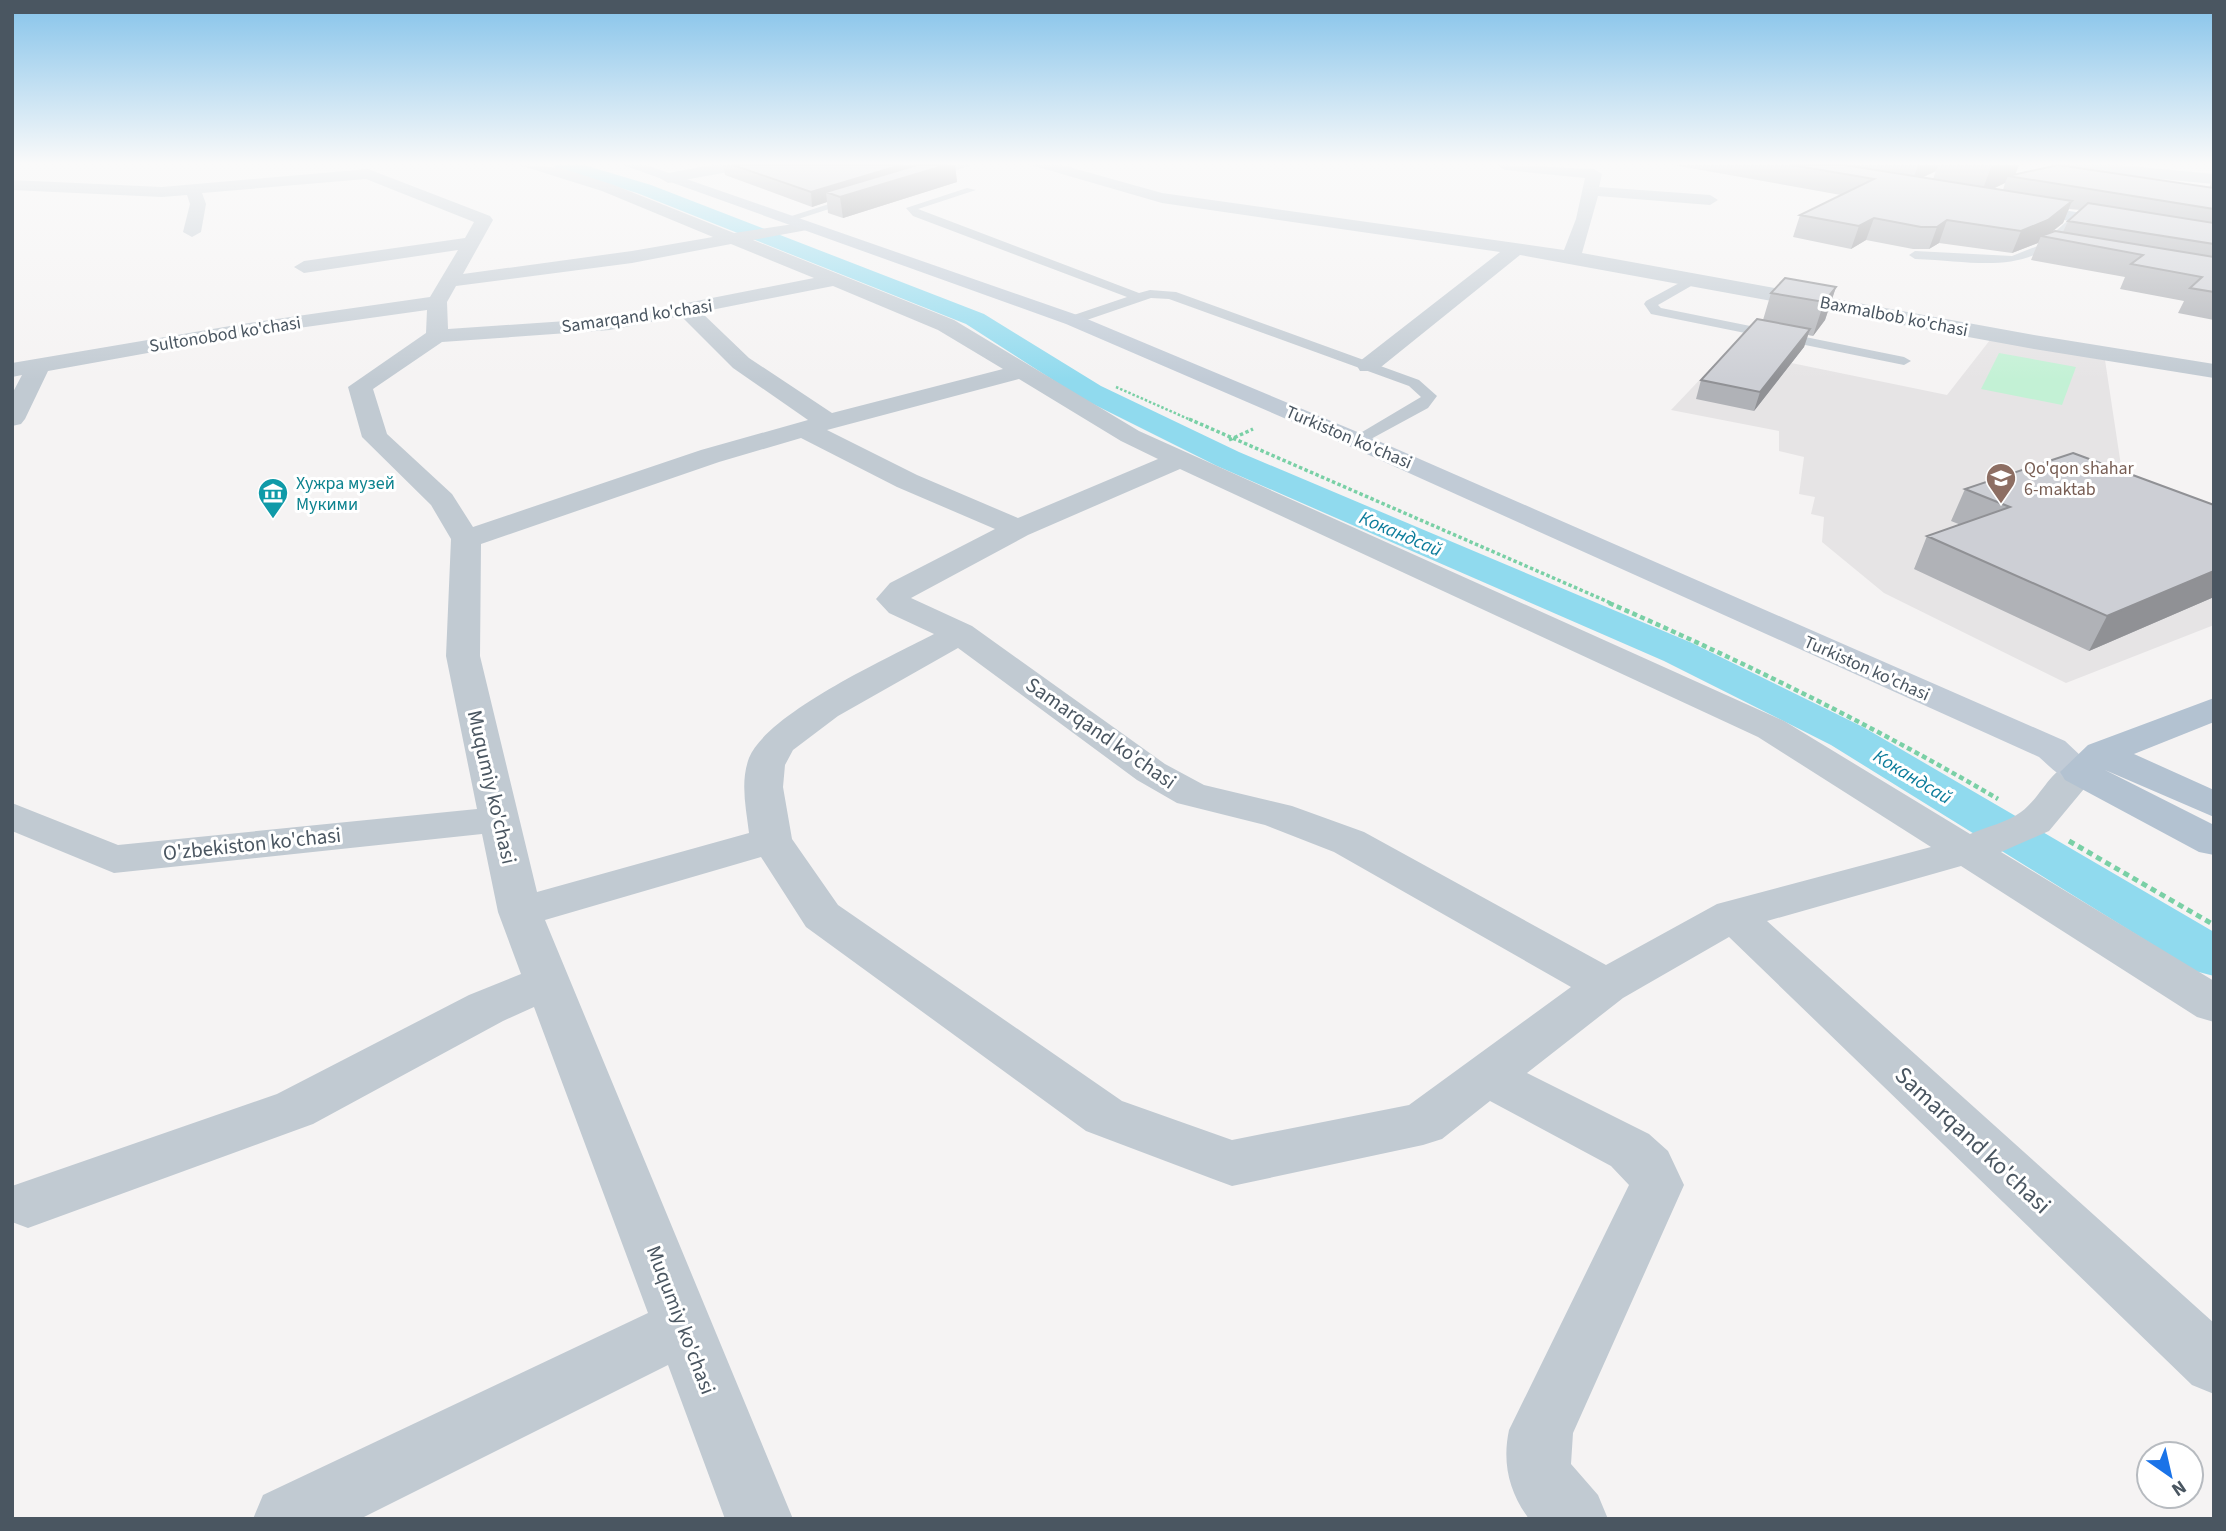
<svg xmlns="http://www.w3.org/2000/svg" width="2226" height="1531" viewBox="0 0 2226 1531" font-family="'Source Sans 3',sans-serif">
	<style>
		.education { fill: #e6e4e5 }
		.green { fill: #c3f1d5 }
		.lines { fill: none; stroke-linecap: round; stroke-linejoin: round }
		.canal { fill: #90daee; fill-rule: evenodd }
		.path-far3 { stroke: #7ad0a6; stroke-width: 2.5; stroke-dasharray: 2.5 2; stroke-linecap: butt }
		.path-far2 { stroke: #7ad0a6; stroke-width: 3.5; stroke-dasharray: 3.5 2.5; stroke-linecap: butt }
		.path-far1 { stroke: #7ad0a6; stroke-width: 4.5; stroke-dasharray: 5 3.5; stroke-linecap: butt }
		.path { stroke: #7ad0a6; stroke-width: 5; stroke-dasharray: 6 4.5; stroke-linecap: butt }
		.lane { fill: #c1cad2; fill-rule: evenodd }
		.street { fill: #c1cad2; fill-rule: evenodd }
		.secondary { fill: #c1cbd6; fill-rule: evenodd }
		.primary { fill: #b3c2d1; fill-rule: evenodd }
		.wall { fill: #b0b2b7; fill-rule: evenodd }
		.shaded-wall { fill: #909195 }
		.building { fill: #cdcfd5; stroke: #909195; stroke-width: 2 }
		.labels { text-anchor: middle; stroke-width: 6; stroke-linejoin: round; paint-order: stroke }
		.far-street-label { font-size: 18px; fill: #4a5661; stroke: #fff }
		.far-education-label { font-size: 18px; fill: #785e54; stroke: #fff; text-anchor: start }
		.far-culture-label { font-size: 18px; fill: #0d838f; stroke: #fff; text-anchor: start }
		.far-water-label { font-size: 19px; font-style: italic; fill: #0c7c9b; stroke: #fff }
		.street-label { font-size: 21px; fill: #4a5661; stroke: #fff }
		.near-street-label { font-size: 24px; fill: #4a5661; stroke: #fff }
	</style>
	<rect width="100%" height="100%" fill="#f5f3f3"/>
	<!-- education -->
	<path class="education" d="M1990,340L2105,360L2123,479L2214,515V625L2066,683L1884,593L1822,542L1824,517L1811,514L1815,497L1799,494L1804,457L1779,451V431L1671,410L1728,350L1947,395Z"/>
	<!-- green -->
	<path class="green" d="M1999,353L2076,367L2062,405L1981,389Z"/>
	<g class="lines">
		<!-- canal -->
		<path class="canal" d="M554,165H584L651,185L984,314L1101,386L1239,452L1692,643L1863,727L2214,932V976L2195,971L1831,745L1664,661L1217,466L1081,398L966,324L637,193L557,169Z"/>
		<!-- path-far3 -->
		<path class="path-far3" d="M1116,387L1193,421"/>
		<!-- path-far2 -->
		<path class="path-far2" d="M1189,419L1613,604
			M1229,440L1253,429"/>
		<!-- path-far1 -->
		<path class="path-far1" d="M1609,603C1742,661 1872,725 1998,799"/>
		<!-- path -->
		<path class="path" d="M2069,841L2214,925"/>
		<!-- lane -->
		<path class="lane" d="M955,165H972L923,181L918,178Z
			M967,188L976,190L918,209L1139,293L1150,290L1176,292L1419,380L1437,396L1428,408L1358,446L1350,441L1352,438L1421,397L1409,386L1169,299L1151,298L1078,323H1068V317L1127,297L913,216L906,208Z
			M854,196L863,198L789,222L779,220Z
			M2074,215L2083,217C2030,278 1988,262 1915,259L1909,255L1915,251L2012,256L2040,245Z
			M1694,275L1700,279L1698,282L1658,305L1661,308L1904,357L1911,361L1904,365L1651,314L1644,304L1646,301Z"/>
		<!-- street -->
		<path class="street" d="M519,165L561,168L614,185L734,233L807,222L810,226L807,230L753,240L954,320L1139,431L1784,721L1970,834C1986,827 2008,822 2021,812C2047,793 2053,754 2093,764L2098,772L2049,831L2001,852L2214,981V1022L2197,1017L1961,866L1767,921L2214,1323V1394L2192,1385L1729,937L1623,998L1527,1073L1649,1134L1668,1151L1684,1185L1573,1433L1571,1464L1598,1495L1608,1519H1529C1509,1492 1502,1463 1509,1430L1629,1185L1611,1166L1490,1101L1442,1139L1423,1145L1232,1186L1213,1179L1086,1131L806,927L761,857L545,920L793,1519H725L668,1365L360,1519H253L263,1495L648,1313L534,1007L503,1021L313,1124L28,1228L12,1222V1186L277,1094L469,995L521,974L498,912L482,834L114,873L12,831V803L118,845L477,809L446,656L451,539L431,505L362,437L348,387L426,333L427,310L242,336L48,371L25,419L21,424L12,426V394L22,375L12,377V363L242,324L430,297L458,250L304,273L294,267L304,261L465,238L474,222L366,179L202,193L206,204L201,232L192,237L183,232L190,204L187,195L162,197L12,190V180L162,187L368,169L490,216L493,220L463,274L632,251L713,237L602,191ZM731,244L814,278L610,318L448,329L447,302L456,286L632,263ZM833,286L938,330L1003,369L832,413L749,358L701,312ZM681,316L733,368L808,420L701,450L473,527L452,494L387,434L373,389L442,342L610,330ZM1019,379L1121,441L1158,459L1018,518L917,475L827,430ZM801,438L897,487L995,529L890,583L876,599L889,613L934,634C890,657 767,713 749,758C740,782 746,808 749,833L537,892L480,656L481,544L719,462ZM1180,469L1758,737L1931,847L1717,904L1606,965L1364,832L1292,806L1204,785L1165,764L972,626L911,598L1028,535ZM958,648L1137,780L1177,803L1265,825L1334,852L1571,987L1409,1105L1232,1140L1122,1101L838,905L792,839L783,787L785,765L793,750L838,716Z
			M712,165H746L739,170L668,183L660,178L668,173Z
			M1031,165H1062L1162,193L1564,250L1576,219L1585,178L1505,170L1498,165L1594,169L1602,174L1599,187L1710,195L1718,200L1710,205L1598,196L1582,253L2034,335L2214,364V378L2034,349L1520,255L1376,371H1360L1357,366L1360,361L1500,252L1162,203Z
			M2060,165H2119L2214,174V184L2067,170Z"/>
		<!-- secondary -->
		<path class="secondary" d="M623,165H646L1080,316L1367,436L2065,741L2098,772L2093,780C2068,787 2057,773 2039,757L1349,446L1066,324Z"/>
		<!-- primary -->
		<path class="primary" d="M2015,202L2214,235V245L2009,211L2007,207L2009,203Z
			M2214,698V722L2134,754L2214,790V817L2105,770L2214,825V855L2199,852L2065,780L2060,772L2088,745Z"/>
	</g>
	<!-- wall -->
	<path class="wall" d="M723,165H955L957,182L843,218L828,213L827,202L812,207L725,175Z
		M1673,165H2019L2015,175L2209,188L2214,176V320L2178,313L2184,301L2120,289L2125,277L2031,260L2038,243L2012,253L1939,243L1929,249H1913L1866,240L1851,249L1793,237L1800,215L1841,195ZM1936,171L1933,179L1922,178ZM2005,183L2003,190L1993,189ZM2069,209L2080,210L2068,221L2063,232H2052L2063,223Z
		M1836,287L1825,320L1813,336L1808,335L1804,347L1754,411L1696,399L1701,380L1763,320L1771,293Z
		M1965,489L2214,505V597L2089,651L1914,569L1927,536L1961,525L1951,521Z"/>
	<!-- shaded-wall -->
	<path class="shaded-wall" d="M901,165H955L957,182L843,218L840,197L826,192L827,202L812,207L811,192Z
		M1918,165H1938L1936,171L1912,182Z
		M1995,165H2019L2014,177L2008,176L2005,183L1981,194L1991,167Z
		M2072,201L2063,223L2045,237L2041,236L2038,243L2012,253L2021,231Z
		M1874,218L1866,240L1851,249L1859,226Z
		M1947,220L1939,243L1929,249L1937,227Z
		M1836,287L1825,320L1813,336L1824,302Z
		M1810,329L1804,347L1754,411L1760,392Z
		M2214,571V597L2089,651L2107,616Z"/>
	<!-- building -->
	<path class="building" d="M733,165H901L811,192Z
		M917,165H946L840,197L826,192Z
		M1792,165H1844L2072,201L2048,220L2021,231L1947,220L1937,227H1921L1874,218L1859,226L1800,215L1874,179Z
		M2058,165L2214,188V209L2008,176Z
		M2088,203L2214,223V244L2068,221Z
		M2055,231L2214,257V292L2190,288L2202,277L2131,264L2143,255L2041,236Z
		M1785,278L1836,287L1824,302L1771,293Z
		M1757,319L1810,329L1760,392L1701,380Z
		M2073,453L2214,505V571L2107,616L1927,536L2010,507L1965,489Z"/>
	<!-- sky -->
	<linearGradient id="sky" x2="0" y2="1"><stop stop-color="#85c3ea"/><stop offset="0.43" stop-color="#fafafa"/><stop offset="1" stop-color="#fafafa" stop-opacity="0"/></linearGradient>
	<rect width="2226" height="380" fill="url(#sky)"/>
	<!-- icons -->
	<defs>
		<g id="school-pin" transform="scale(1.575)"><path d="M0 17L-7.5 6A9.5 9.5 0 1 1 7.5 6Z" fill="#8d6e63" stroke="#fff"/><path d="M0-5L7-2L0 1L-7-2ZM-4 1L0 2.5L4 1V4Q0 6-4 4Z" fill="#fff"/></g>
		<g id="museum-pin" transform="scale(1.575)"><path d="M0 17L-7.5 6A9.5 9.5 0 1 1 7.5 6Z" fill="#0f9aa8" stroke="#fff"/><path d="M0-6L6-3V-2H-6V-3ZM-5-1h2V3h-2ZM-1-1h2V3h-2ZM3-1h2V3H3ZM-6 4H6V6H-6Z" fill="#fff"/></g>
	</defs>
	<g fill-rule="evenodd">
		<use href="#school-pin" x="2001" y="478"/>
		<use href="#museum-pin" x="273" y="493"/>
	</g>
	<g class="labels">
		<!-- far-street labels -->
		<g class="far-street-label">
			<text transform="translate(637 316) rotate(-8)" y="6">Samarqand ko'chasi</text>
			<text transform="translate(1894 316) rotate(11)" y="6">Baxmalbob ko'chasi</text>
			<text transform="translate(225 334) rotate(-9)" y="6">Sultonobod ko'chasi</text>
			<text transform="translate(1349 437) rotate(23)" y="6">Turkiston ko'chasi</text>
			<text transform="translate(1867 668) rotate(24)" y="6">Turkiston ko'chasi</text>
		</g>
		<!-- far-education labels -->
		<g class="far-education-label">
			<text x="2024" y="474">Qo'qon shahar<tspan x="2024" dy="21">6-maktab</tspan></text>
		</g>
		<!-- far-culture labels -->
		<g class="far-culture-label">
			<text x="296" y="489">Хужра музей<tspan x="296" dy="21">Мукими</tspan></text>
		</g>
		<!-- far-water labels -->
		<g class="far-water-label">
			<text transform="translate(1401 533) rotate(23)" y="7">Кокандсай</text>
			<text transform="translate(1913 776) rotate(31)" y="7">Кокандсай</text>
		</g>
		<!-- street labels -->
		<g class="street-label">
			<text transform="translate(1101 733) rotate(35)" y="7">Samarqand ko'chasi</text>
			<text transform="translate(492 787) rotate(77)" y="7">Muqumiy ko'chasi</text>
			<text transform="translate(252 844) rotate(-6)" y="7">O'zbekiston ko'chasi</text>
			<text transform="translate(681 1320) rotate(69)" y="7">Muqumiy ko'chasi</text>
		</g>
		<!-- near-street labels -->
		<g class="near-street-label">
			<text transform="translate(1973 1140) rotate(43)" y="8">Samarqand ko'chasi</text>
		</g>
	</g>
	<!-- border -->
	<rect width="2226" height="1531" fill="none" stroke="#4a5661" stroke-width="28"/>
	<!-- north arrow -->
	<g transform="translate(2170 1475) rotate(146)"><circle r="33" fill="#ffffff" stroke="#b7bbc0" stroke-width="2"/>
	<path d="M0-5L12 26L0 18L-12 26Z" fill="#1a73e8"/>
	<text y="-10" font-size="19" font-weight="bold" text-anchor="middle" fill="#4a5661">N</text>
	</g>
</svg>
